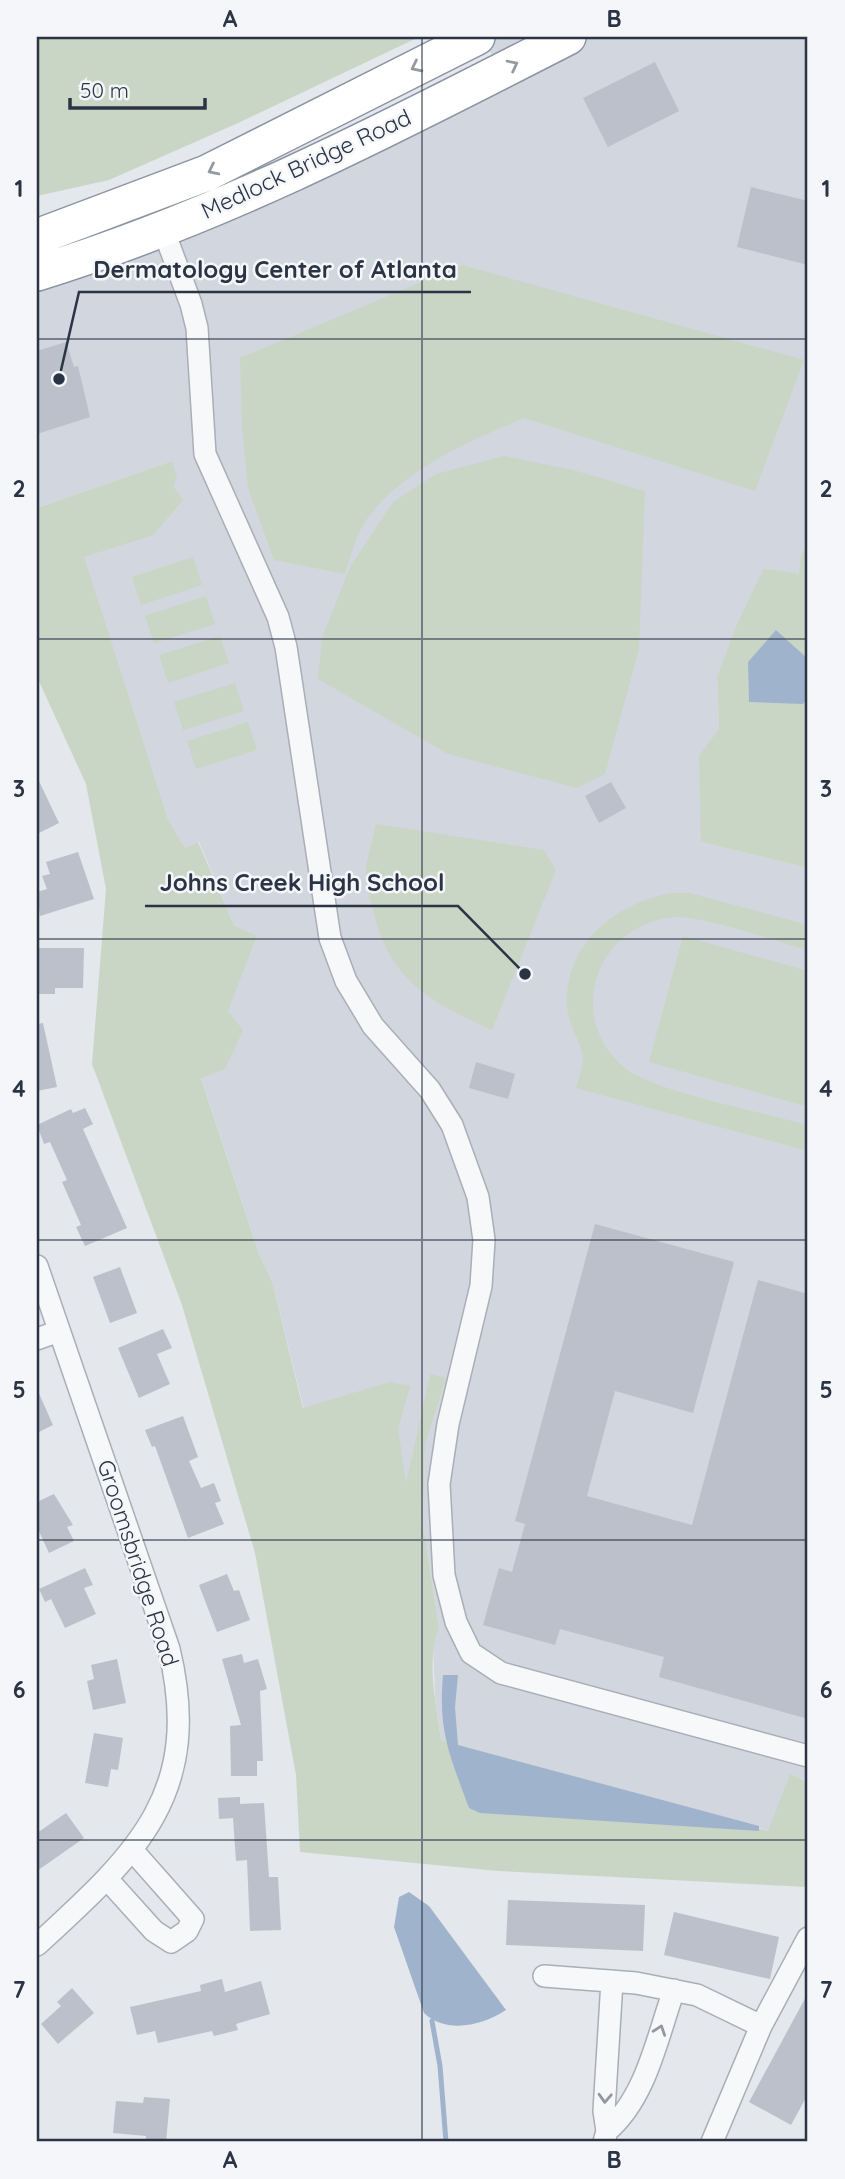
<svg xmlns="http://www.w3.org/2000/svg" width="845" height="2179" viewBox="0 0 845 2179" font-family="Quicksand,sans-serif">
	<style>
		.built { fill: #d2d6de }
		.green { fill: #c9d6c5 }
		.water { fill: #9fb4cc }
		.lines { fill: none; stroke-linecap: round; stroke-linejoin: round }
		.stream { stroke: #9fb4cc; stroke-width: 5 }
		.building { fill: #bbc0ca }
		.minor-casing { stroke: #a9aeb7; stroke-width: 24 }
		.trunk-casing { stroke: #8b94a3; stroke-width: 38 }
		.minor { stroke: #f7f8fa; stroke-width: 21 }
		.trunk { stroke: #fff; stroke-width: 35 }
		.oneway { stroke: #959aa2 }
		.oneway2 { stroke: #9196a0 }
		.grid { fill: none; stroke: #2b3445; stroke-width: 2; stroke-opacity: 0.55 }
		.labels { text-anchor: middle; stroke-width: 5; stroke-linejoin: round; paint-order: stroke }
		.street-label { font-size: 23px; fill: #2b3445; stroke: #f4f6f9 }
		.leader { fill: none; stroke: #2b3445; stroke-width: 2.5 }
		.callout-dot { fill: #2b3445; stroke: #f4f6f9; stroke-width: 2.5 }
		.callout-label { font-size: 24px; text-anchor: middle; font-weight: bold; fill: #2b3445; stroke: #f4f6f9; stroke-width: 5; stroke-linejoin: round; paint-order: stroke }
		.neatline { fill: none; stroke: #2b3445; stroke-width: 2.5 }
		.grid-label { font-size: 23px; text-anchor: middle; font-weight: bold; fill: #2b3445 }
	</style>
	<rect width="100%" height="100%" fill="#e4e7ec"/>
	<!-- built -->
	<path class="built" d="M505,37H808V542L801,555L800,575L765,568L717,677L719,729L701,842L808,868V1781L790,1775L769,1831L441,1740L435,1698L433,1642L439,1627L423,1525L425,1445L445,1379L430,1375L406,1487L389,1382L304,1409L272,1281L259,1254L201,1077L257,936L234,925L199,842L185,848L168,819L83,557L152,536L173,486L172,461L37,508V247L150,205L156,231L506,72L483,43Z"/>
	<!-- green -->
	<path class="green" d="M37,37H419L238,123L109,180L37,196Z
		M462,265L804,360L755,491L524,418C469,441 403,469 367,519C356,533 351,557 345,574L274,560L248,488L242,426L240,358Z
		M504,456L573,470L645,491L639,649L605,774L577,788L448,754L318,679L322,638L350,567L393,502L436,474Z
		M172,461L177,478L173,486L183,500L152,536L84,557L168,819L185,848L198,842L234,925L257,936L228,1011L243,1030L225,1069L201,1078L259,1254L272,1281L303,1408L389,1382L410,1386L398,1429L406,1484L430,1374L446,1378L425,1445L423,1525L439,1627C426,1661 436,1704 441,1740L768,1831L790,1774L808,1782V1887L498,1871L300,1852L296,1775L255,1553L182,1305L92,1064L106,889L86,784L37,677V508Z
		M808,542V868L701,842L699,756L719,729L717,677L737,624L764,568L799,574L801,555Z
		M193,557L202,585L141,605L132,577Z
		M206,596L215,624L154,643L145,616Z
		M220,636L229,663L168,683L159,655Z
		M235,683L244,711L183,730L174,702Z
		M248,722L257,750L196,769L187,741Z
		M376,824L544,850L556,870L492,1030C430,1002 388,980 373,909C370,899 366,888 366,877C365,861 373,840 376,824Z
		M671,893H690L808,925V950C778,942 702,915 674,917C596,924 563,1018 626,1069C655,1092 767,1113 808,1125V1151L576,1088C578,1079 584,1065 583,1056C579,1038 568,1024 567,1005C565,943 616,903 671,893Z
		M683,936L808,971V1107L649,1062Z"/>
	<!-- water -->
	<path class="water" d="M776,630L808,659V698L803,704L749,702L748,662Z
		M443,1675H458L455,1707L458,1745L759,1826V1831L480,1813L469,1808C450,1756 438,1733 443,1675Z
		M409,1892L429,1906L506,2010C482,2026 446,2034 424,2013L394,1927L399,1897Z"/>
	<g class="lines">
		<!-- stream -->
		<path class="stream" d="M432,2021L440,2066L446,2142"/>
	</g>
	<!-- building -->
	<path class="building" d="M655,62L679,111L608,147L583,98Z
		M751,187L808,201V265L737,247Z
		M66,342L74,367L78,366L90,417L37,434V351Z
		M37,777L59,823L37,834Z
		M611,782L626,808L599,823L585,796Z
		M78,852L94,899L40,916L37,892L47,889L42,876L50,874L46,862Z
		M38,948H84L83,988H55V994H38Z
		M43,1023L57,1087L37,1091V1024Z
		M476,1062L515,1074L508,1099L469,1088Z
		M85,1108L93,1124L83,1129L127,1228L85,1246L76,1227L81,1225L62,1182L67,1180L50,1142L44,1144L37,1125L71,1109L73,1113Z
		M595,1224L734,1262L693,1413L615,1391L587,1496L692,1525L758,1280L808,1294V1719L659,1677L664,1657L560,1629L555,1645L483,1625L499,1568L512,1572L525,1524L515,1521Z
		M120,1267L137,1313L110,1323L93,1277Z
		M163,1329L172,1348L157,1354L170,1384L139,1398L118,1348Z
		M37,1389L53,1425L37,1433Z
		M183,1416L198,1457L189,1461L201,1488L214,1483L221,1501L215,1503L224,1524L188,1538L155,1446L152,1447L145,1430Z
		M54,1494L73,1525L67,1527L74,1541L49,1553L37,1527V1502Z
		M85,1568L93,1585L84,1588L96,1614L65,1628L51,1599L45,1602L39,1589Z
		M227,1574L234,1591L239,1590L250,1620L217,1632L199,1585Z
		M242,1654L244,1663L258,1659L267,1689L260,1691L263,1761H257V1776H231L230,1726L241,1725L222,1659Z
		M117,1659L126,1703L93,1710L87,1681L94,1679L91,1665Z
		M94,1733L123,1738L118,1770L111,1769L108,1787L85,1783Z
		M240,1797V1804L264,1803L269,1877H278L281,1930L250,1931L247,1860L236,1861L233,1818L219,1819L218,1798Z
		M66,1813L84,1838L37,1871V1833Z
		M508,1900L645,1905L643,1951L506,1945Z
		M674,1912L779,1937L770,1979L664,1955Z
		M222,1979L225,1992L261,1981L270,2014L236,2024L238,2030L214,2036L212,2031L158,2043L155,2031L137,2035L130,2007L201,1991L200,1985Z
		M72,1988L94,2013L58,2044L41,2024L61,2006L57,2002Z
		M808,1993V2094L791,2125L749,2102Z
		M144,2097L170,2099L166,2142H146V2136L113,2133L116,2101L143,2103Z"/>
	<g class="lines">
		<!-- minor casing -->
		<g class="minor-casing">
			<path id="minor" d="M163,229L191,304L197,328L205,454L278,617L286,647L330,938L346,981L373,1026L430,1090L452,1125L478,1197L484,1240L481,1286L448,1424L439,1484L444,1575L456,1622L471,1653L501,1673L808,1756
				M37,1266L169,1649C204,1794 136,1854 37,1945
				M37,1339L59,1331
				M108,1880L154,1931L171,1942L187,1931L193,1919L133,1851
				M544,1976L636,1983L697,1995L761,2026
				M607,2131C646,2098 657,2038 674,1990
				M604,2142L607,2131L604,2111L612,1981
				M712,2142L761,2026L808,1938"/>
		</g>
		<!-- trunk casing -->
		<g class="trunk-casing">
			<path id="trunk" d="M37,237L207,173L477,37
				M37,273C225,215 394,126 568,37"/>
		</g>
		<!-- minor -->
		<use href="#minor" class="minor"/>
		<!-- trunk -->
		<use href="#trunk" class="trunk"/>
	</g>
	<!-- one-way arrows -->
	<defs><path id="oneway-chevron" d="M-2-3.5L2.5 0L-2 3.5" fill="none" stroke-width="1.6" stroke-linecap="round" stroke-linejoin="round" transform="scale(1.75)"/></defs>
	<g class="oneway">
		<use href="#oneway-chevron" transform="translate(513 65) rotate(-27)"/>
		<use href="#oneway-chevron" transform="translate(416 67) rotate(154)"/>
		<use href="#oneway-chevron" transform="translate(213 170) rotate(154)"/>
	</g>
	<g class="oneway2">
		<use href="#oneway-chevron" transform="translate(660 2030) rotate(-71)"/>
		<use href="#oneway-chevron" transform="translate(605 2098) rotate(93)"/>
	</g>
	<!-- grid -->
	<path class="grid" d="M422,37V2142M37,339H808M37,639H808M37,939H808M37,1240H808M37,1540H808M37,1840H808"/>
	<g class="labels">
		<!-- street labels -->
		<g class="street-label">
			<text transform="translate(306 164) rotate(-25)" y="8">Medlock Bridge Road</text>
			<text transform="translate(138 1563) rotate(72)" y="8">Groomsbridge Road</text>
		</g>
	</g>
	<!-- callouts -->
	<path class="leader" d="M59 379L79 292H471M525 974L458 906H145"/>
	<g class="callout-dot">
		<circle cx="59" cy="379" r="7"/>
		<circle cx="525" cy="974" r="7"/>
	</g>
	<g class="callout-label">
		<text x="275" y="278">Dermatology Center of Atlanta</text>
		<text x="302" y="891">Johns Creek High School</text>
	</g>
	<!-- border -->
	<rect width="845" height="2179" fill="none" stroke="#f4f6f9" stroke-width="77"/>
	<!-- scale -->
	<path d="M70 98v10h135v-10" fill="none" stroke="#2b3445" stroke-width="3.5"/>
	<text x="80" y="98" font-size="21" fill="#2b3445" stroke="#f4f6f9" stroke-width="5" paint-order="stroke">50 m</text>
	<rect x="38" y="38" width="768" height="2102" class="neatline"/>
	<g class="grid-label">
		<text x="230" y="27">A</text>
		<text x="614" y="27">B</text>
		<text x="19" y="197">1</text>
		<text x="826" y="197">1</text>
		<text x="19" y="497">2</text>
		<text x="826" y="497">2</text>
		<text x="19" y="797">3</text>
		<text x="826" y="797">3</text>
		<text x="19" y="1097">4</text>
		<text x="826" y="1097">4</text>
		<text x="19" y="1398">5</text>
		<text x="826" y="1398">5</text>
		<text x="19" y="1698">6</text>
		<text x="826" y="1698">6</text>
		<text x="19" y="1998">7</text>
		<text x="826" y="1998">7</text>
		<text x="230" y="2168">A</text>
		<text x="614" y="2168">B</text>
	</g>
</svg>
